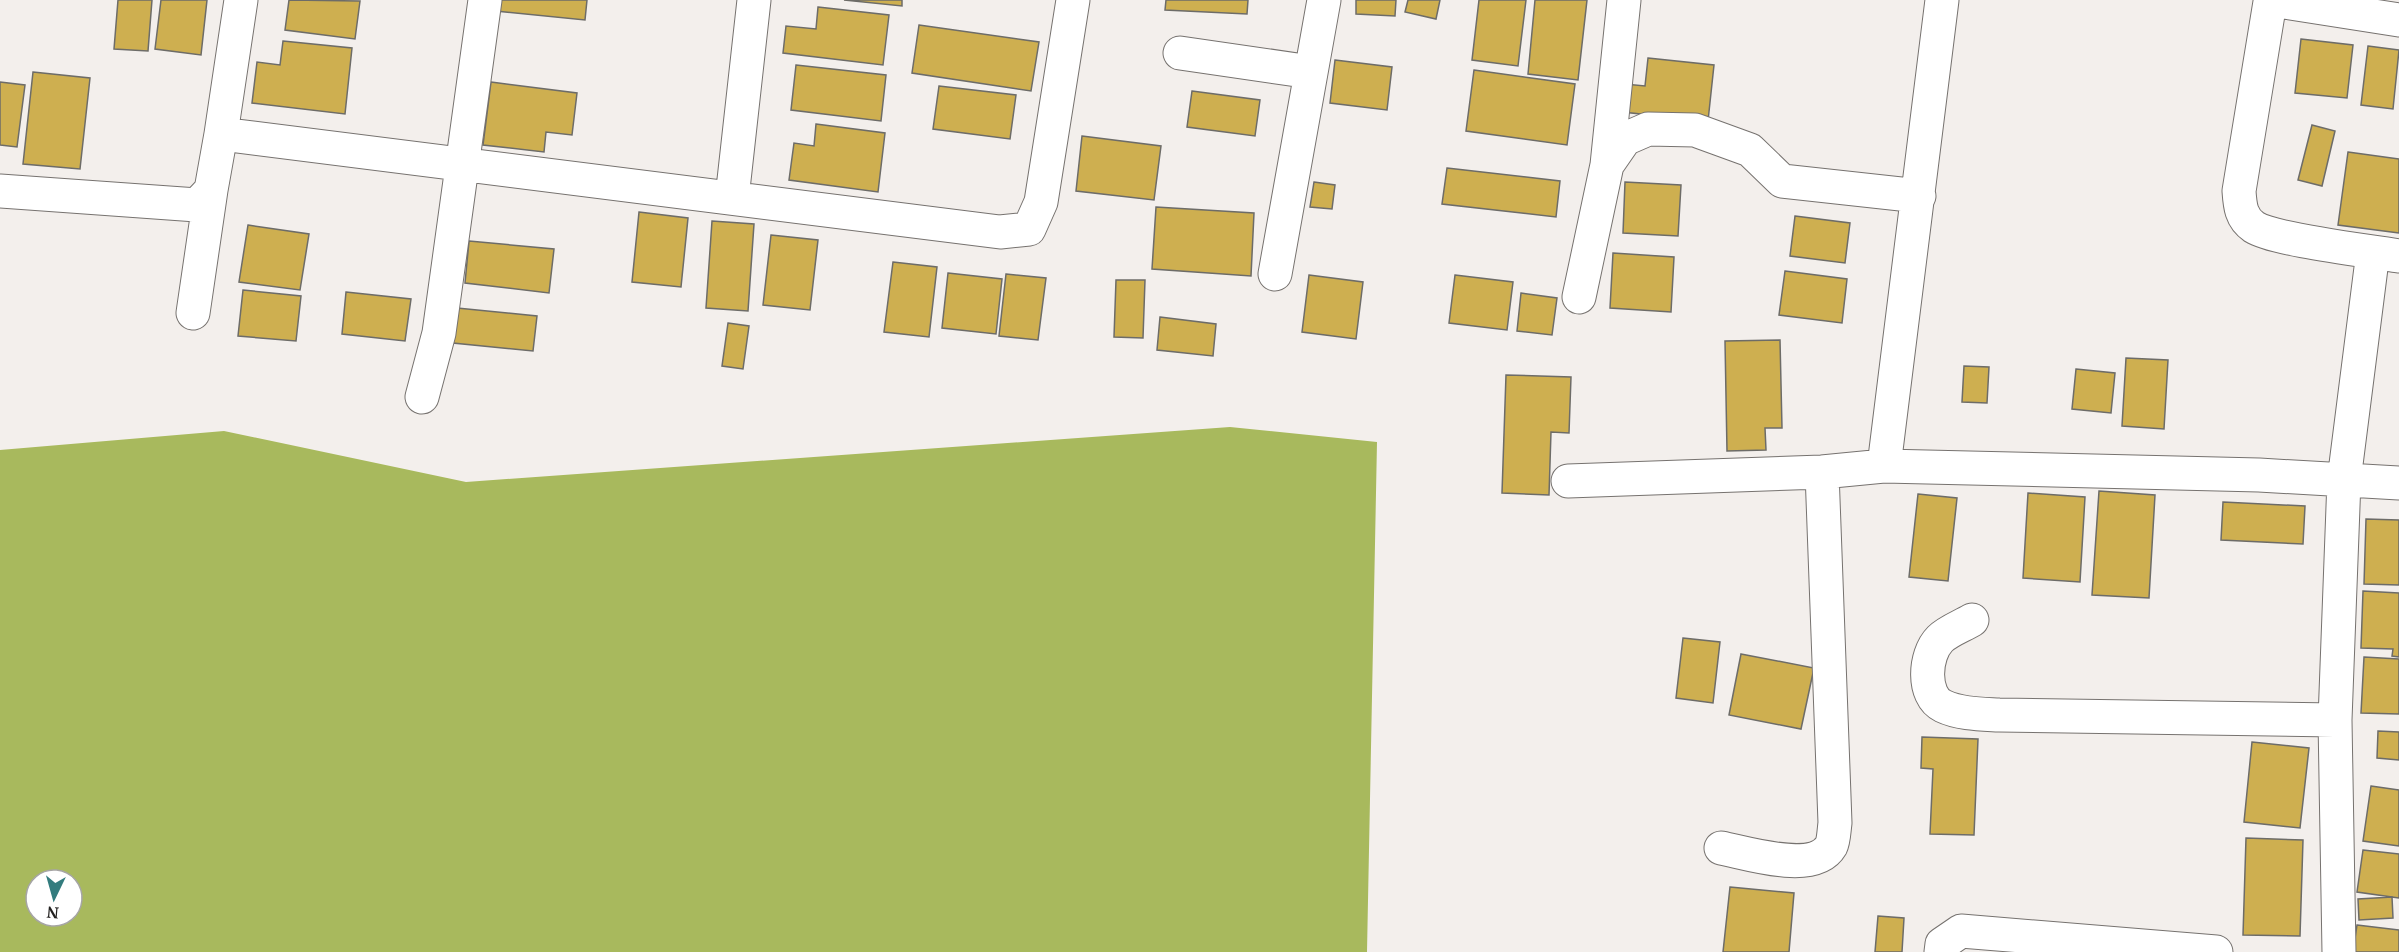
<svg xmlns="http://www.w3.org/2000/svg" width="2399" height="952" viewBox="0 0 2399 952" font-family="'PT Serif',serif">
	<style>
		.water { fill: #a8b95d; fill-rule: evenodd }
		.building { fill: #ceaf50; stroke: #6d6c68; stroke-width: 1.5 }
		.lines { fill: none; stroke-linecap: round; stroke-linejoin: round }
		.minor-casing { stroke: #76726f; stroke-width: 35 }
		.minor { stroke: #fff; stroke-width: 33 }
	</style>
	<rect width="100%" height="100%" fill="#f3efec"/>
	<!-- water -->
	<path class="water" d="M1230,427L1377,442L1367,952H0V450L224,431L466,482ZM36,880H72V916H36Z"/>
	<!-- building -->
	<path class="building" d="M118,0H152L148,51L114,49Z
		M161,0H207L201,55L155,49Z
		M289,0L360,1L355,39L285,30Z
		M497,0H587L585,20L496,11Z
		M844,0H902V6Z
		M1166,0H1248L1247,14L1165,10Z
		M1356,0H1396L1395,16L1356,14Z
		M1408,0H1440L1436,19L1405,12Z
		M1479,0H1526L1518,66L1472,60Z
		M1535,0H1587L1578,80L1528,74Z
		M818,7L889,15L883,65L783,53L786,26L816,29Z
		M919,25L1039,42L1031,91L912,73Z
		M2301,39L2353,45L2347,98L2295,93Z
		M283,41L352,48L345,114L252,103L257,62L280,65Z
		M2368,46L2399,50L2393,109L2361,105Z
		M1648,58L1714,65L1708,121L1622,112L1625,84L1645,86Z
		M1335,60L1392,67L1387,110L1330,103Z
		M796,65L886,75L881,121L791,110Z
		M1474,70L1575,84L1567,145L1466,131Z
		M33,72L90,78L80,169L23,164Z
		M0,82L25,85L17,147L0,145Z
		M491,82L577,93L572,135L546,132L544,152L483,145Z
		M939,86L1016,95L1010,139L933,129Z
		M1192,91L1260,100L1255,136L1187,127Z
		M816,124L885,133L878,192L789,180L794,143L814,146Z
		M2312,125L2335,131L2322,186L2298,180Z
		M1082,136L1161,146L1154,200L1076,191Z
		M2348,152L2399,159V233L2338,225Z
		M1447,168L1560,181L1556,217L1442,204Z
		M1314,182L1335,185L1332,209L1310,207Z
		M1625,182L1681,185L1678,236L1623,233Z
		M1156,207L1254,213L1251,276L1152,269Z
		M639,212L688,218L681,287L632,282Z
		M1795,216L1850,223L1845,263L1790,256Z
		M712,221L754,224L748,311L706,308Z
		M248,225L309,234L300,290L239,282Z
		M771,235L818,240L810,310L763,305Z
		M469,241L554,249L549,293L465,283Z
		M1613,253L1674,257L1671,312L1610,308Z
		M893,262L937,267L929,337L884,332Z
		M1785,271L1847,279L1842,323L1779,315Z
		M948,273L1002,279L996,334L942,328Z
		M1006,274L1046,278L1038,340L999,336Z
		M1309,275L1363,282L1356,339L1302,332Z
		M1455,275L1513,282L1507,330L1449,323Z
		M1116,280H1145L1143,338L1114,337Z
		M243,290L301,296L296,341L238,336Z
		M346,292L411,299L405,341L342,334Z
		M1521,293L1557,298L1552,335L1517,331Z
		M447,307L537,316L533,351L443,342Z
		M1160,317L1216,324L1213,356L1157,350Z
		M728,323L749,326L743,369L722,366Z
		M1780,340L1782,428H1765L1766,450L1727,451L1725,341Z
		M2126,358L2168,360L2164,429L2122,426Z
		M1964,366L1989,367L1987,403L1962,402Z
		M2076,369L2115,373L2111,413L2072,409Z
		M1506,375L1571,377L1569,433L1551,432L1549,495L1502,493Z
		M2099,491L2155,495L2149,598L2092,595Z
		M2028,493L2085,497L2080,582L2023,578Z
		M1918,494L1957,498L1948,581L1909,577Z
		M2223,502L2305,506L2303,544L2221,540Z
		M2366,519L2399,520V585L2364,584Z
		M2363,591L2399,593V657L2392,656L2393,649L2361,648Z
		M1683,638L1720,642L1713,703L1676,698Z
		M1741,654L1814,668L1801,729L1729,715Z
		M2364,657L2399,659V714L2361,713Z
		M2378,731L2399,732V760L2377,758Z
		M1922,737L1978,739L1974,835L1930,834L1933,769L1921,768Z
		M2252,742L2309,748L2300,828L2244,822Z
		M2371,786L2399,790V846L2363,841Z
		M2246,838L2303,840L2300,936L2243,935Z
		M2363,850L2399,854V898L2357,892Z
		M1730,887L1794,893L1789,952H1723Z
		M2392,897L2393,918L2359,920L2358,899Z
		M1878,916L1904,918L1902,952H1875Z
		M2357,925L2399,930V952H2353Z"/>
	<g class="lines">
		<!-- minor casing -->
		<g class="minor-casing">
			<path id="minor" d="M241,0L221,134L1000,232L1029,229L1041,202L1073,0
				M2271,0L2399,20
				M2270,2L2239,191C2240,206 2241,218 2254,227C2274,240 2371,251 2399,256
				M1180,53L1311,72
				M1607,165L1625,139L1648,129L1695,130L1750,150L1782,181L1919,196
				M0,191L197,205L211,190L221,134
				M732,198L754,0
				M1275,274L1324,0
				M1579,297L1607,165L1624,0
				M193,313L211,190
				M422,397L439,333L485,0
				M1884,466L1942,0
				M1568,481L1822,472L1884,466L2259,475L2399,483
				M1972,620C1962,626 1948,631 1940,639C1924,655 1922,696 1943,706C1960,714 1980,714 1999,715L2335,720
				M1721,848C1748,853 1814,875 1831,846C1834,840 1834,829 1835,823L1822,472
				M1941,952L1942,944L1961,931L2216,952
				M2339,952L2335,720L2344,480L2373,252"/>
		</g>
		<!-- minor -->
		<use href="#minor" class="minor"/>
	</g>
	<!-- north arrow -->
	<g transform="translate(54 898) rotate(185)"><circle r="28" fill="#ffffff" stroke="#a6a5a5" stroke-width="1.5"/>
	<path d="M0-4.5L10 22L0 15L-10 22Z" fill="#337c7e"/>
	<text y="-9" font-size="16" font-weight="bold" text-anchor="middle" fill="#211f1e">N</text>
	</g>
</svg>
